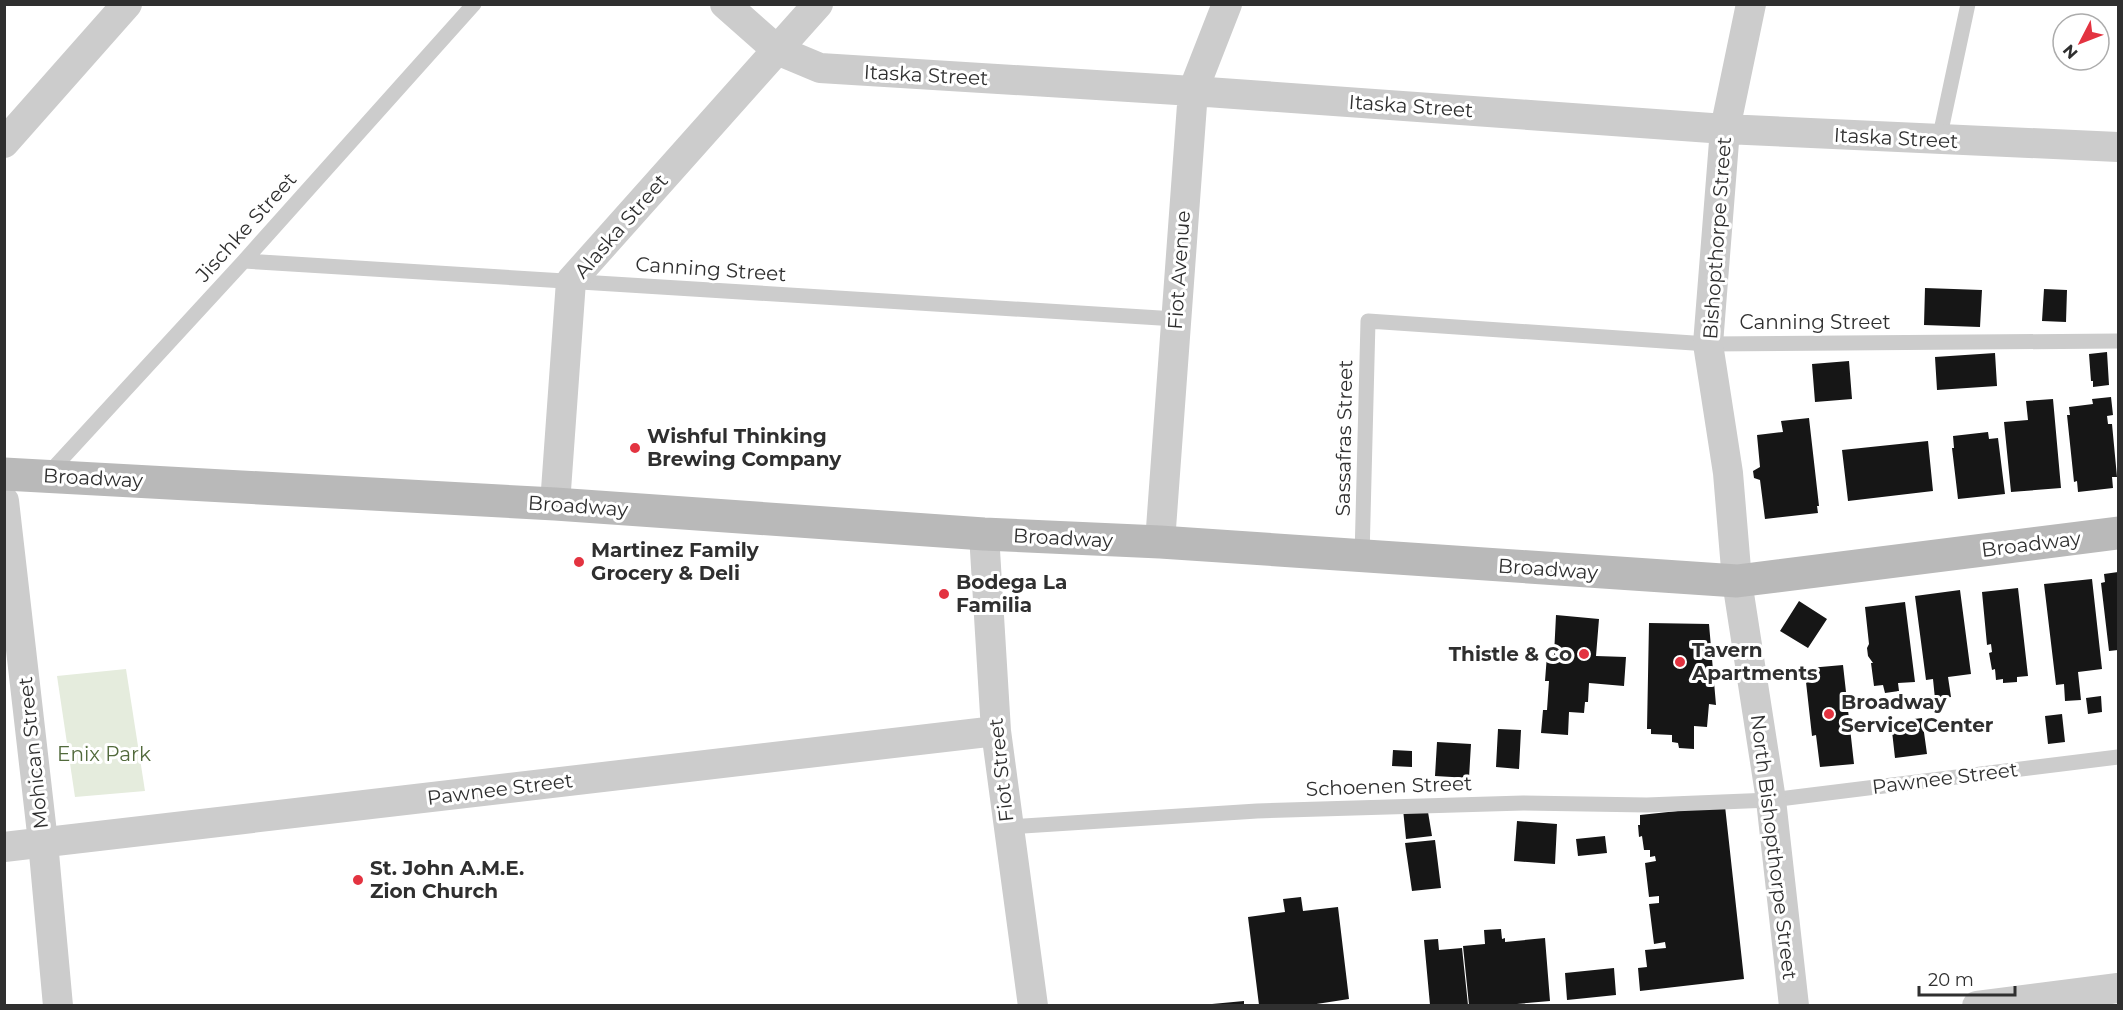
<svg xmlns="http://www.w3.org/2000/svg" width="2123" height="1010" viewBox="0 0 2123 1010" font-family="Montserrat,sans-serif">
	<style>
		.green { fill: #e5ecdd }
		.building { fill: #161616 }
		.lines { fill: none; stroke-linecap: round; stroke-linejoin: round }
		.service { stroke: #ccc; stroke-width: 15 }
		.minor { stroke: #ccc; stroke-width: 30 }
		.secondary { stroke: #b9b9b9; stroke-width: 33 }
		.poi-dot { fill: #e33340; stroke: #fff; stroke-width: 2 }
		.labels { text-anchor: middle; stroke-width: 6; stroke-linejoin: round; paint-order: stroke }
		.street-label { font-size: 20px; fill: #2f2f2f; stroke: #fff }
		.poi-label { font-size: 20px; font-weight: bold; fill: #2f2f2f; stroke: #fff; text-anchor: start }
		.park-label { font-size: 20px; fill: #526a3c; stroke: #fff }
	</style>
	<rect width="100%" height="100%" fill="#fff"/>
	<!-- green -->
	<path class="green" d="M126,669L145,791L75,797L57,676Z"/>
	<!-- building -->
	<path class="building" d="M1925,288L1982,290L1980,327L1924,325Z
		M2044,289L2067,290L2066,322L2042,321Z
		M2107,352L2109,385L2093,387V381H2091L2089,354Z
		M1995,353L1997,386L1937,390L1935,357Z
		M1849,361L1852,399L1815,402L1812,364Z
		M2111,397L2113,415L2107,416L2108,424H2112L2117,477H2112L2113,488L2078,492L2077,481L2074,482L2067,415H2070L2069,407L2093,404L2092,399Z
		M2053,399L2061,488L2011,492L2004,422L2028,420L2026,401Z
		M1809,418L1819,506H1817L1818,513L1765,519L1760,480L1754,478L1753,471L1760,467L1757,435L1783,432L1781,421Z
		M1988,432L1989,439L1998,438L2005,494L1958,499L1952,448H1954L1953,436Z
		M1928,441L1933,491L1848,501L1842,450Z
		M2118,572V650L2109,651L2101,583L2105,582L2104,574Z
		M2092,579L2102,669L2078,672L2081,700L2065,701L2064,684L2056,685L2044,584Z
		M2018,588L2028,676L2017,677V682L2003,683V679L1996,680L1995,669L1992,670L1989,653L1992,652L1991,644L1987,645L1982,592Z
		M1960,590L1971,674L1948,677L1951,697L1935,699L1933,679L1926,680L1915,596Z
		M1799,601L1827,619L1808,648L1780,631Z
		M1905,602L1915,682L1898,683L1899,691L1885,693L1883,685L1874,686L1871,663H1873L1868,656L1867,648L1869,644L1865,607Z
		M1556,615L1599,619L1596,656L1626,657L1624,686L1589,683L1588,702H1585L1584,713L1569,712L1568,735L1541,733L1543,710H1547L1549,681H1545L1547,655H1554Z
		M1649,623L1709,624L1716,705L1709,704L1707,727L1694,726V749L1679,748L1678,743L1672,742V735L1651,734V729H1647Z
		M1843,665L1854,764L1820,767L1816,735L1812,736L1805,673L1809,668Z
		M2101,696L2102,712L2088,714L2086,698Z
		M2062,714L2065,742L2048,744L2045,716Z
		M1922,718L1927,754L1895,758L1891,722Z
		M1498,729L1521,730L1519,769L1496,767Z
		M1437,742L1471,744L1469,778L1435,776Z
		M1393,750L1412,751V767L1392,766Z
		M1427,806L1432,836L1406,839L1403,809Z
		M1725,806L1744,979L1640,991L1638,968L1647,967L1645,950L1666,948L1665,942L1654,944L1649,904L1659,903V896L1649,897L1645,863L1656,861L1655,856L1650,857V850H1644L1642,836L1639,837L1638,825H1640V815Z
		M1517,821L1557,824L1555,864L1514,861Z
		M1605,836L1607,853L1578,856L1576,839Z
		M1435,840L1441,888L1412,891L1405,843Z
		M1301,897L1303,911L1338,907L1349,999L1310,1005H1259L1248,917L1285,912L1283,899Z
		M1501,929L1502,939L1505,938V942L1545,938L1550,1001L1505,1005H1469L1463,946L1485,944L1484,930Z
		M1438,939L1439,950L1462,948L1468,1005H1430L1424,940Z
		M1614,968L1616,995L1567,1000L1565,973Z
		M1244,1001V1005H1212V1004Z"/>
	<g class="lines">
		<!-- service -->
		<path class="service" d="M1939,140L1968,4
			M244,261L1176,319
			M47,475L244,261L474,4
			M1362,557L1368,321L1708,344L2118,341
			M1008,827L1257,811L1523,803L1647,805L1771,800L2118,757"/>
		<!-- minor -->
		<path class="minor" d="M725,4L777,50L820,68L1193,91L1725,129L2118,147
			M1751,4L1725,129L1708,344L1728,473L1737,581L1771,800L1794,1006
			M4,143L127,4
			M4,501L43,842L58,1006
			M555,504L571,281L818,4
			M984,534L996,731L1033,1006
			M1160,542L1193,91L1227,4
			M4,847L996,731
			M1977,1006L2118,988"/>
		<!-- secondary -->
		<path class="secondary" d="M4,474L555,504L984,534L1160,542L1737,581L2118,533"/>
	</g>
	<!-- markers -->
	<g class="poi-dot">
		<circle cx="635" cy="448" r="6"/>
		<circle cx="579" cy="562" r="6"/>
		<circle cx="944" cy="594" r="6"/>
		<circle cx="1584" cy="654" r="6"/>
		<circle cx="1680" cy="662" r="6"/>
		<circle cx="1829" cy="714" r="6"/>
		<circle cx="358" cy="880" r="6"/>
	</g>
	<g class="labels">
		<!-- street labels -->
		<g class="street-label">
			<text transform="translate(926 75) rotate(3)" y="7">Itaska Street</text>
			<text transform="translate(1411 106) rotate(4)" y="7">Itaska Street</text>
			<text transform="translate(1896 138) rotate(3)" y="7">Itaska Street</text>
			<text transform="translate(621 226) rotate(-49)" y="7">Alaska Street</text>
			<text transform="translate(246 227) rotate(-48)" y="7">Jischke Street</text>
			<text transform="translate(1717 238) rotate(-86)" y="7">Bishopthorpe Street</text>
			<text transform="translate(711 269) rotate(4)" y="7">Canning Street</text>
			<text transform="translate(1179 270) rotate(-86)" y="7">Fiot Avenue</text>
			<text x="1815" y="329">Canning Street</text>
			<text transform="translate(1344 438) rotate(-89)" y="7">Sassafras Street</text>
			<text transform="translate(93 478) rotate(3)" y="7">Broadway</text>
			<text transform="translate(578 506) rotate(4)" y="7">Broadway</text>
			<text transform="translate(1063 538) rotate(3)" y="7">Broadway</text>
			<text transform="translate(2031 544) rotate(-7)" y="7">Broadway</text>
			<text transform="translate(1548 569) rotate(4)" y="7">Broadway</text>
			<text transform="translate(33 753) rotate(-96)" y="7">Mohican Street</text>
			<text transform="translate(1001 770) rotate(-96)" y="7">Fiot Street</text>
			<text transform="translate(1945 778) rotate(-7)" y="7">Pawnee Street</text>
			<text transform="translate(1389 786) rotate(-2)" y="7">Schoenen Street</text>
			<text transform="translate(500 789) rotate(-7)" y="7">Pawnee Street</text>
			<text transform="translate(1774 847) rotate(83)" y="7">North Bishopthorpe Street</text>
		</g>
		<!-- poi labels -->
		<g class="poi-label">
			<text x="647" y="443">Wishful Thinking<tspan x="647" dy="23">Brewing Company</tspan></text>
			<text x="591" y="557">Martinez Family<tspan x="591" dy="23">Grocery &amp; Deli</tspan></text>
			<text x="956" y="589">Bodega La<tspan x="956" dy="23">Familia</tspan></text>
			<text x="1692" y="657">Tavern<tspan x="1692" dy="23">Apartments</tspan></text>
			<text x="1572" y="661" text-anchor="end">Thistle &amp; Co</text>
			<text x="1841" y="709">Broadway<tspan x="1841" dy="23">Service Center</tspan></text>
			<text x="370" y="875">St. John A.M.E.<tspan x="370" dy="23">Zion Church</tspan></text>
		</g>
		<!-- park labels -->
		<g class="park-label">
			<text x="104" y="761">Enix Park</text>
		</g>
	</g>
	<!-- border -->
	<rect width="2123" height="1010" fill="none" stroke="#2f2f2f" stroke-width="12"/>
	<!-- north arrow -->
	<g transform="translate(2081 42) rotate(228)"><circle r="28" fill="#ffffff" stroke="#acacac" stroke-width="1.5"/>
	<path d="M0-4.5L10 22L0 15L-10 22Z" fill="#e33340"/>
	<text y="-9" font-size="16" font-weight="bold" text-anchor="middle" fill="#2f2f2f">N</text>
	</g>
	<!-- scale -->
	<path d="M1919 986v9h96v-9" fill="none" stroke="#2f2f2f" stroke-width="3"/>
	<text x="1928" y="986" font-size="18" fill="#2f2f2f" stroke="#ffffff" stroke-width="4.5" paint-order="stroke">20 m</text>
</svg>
